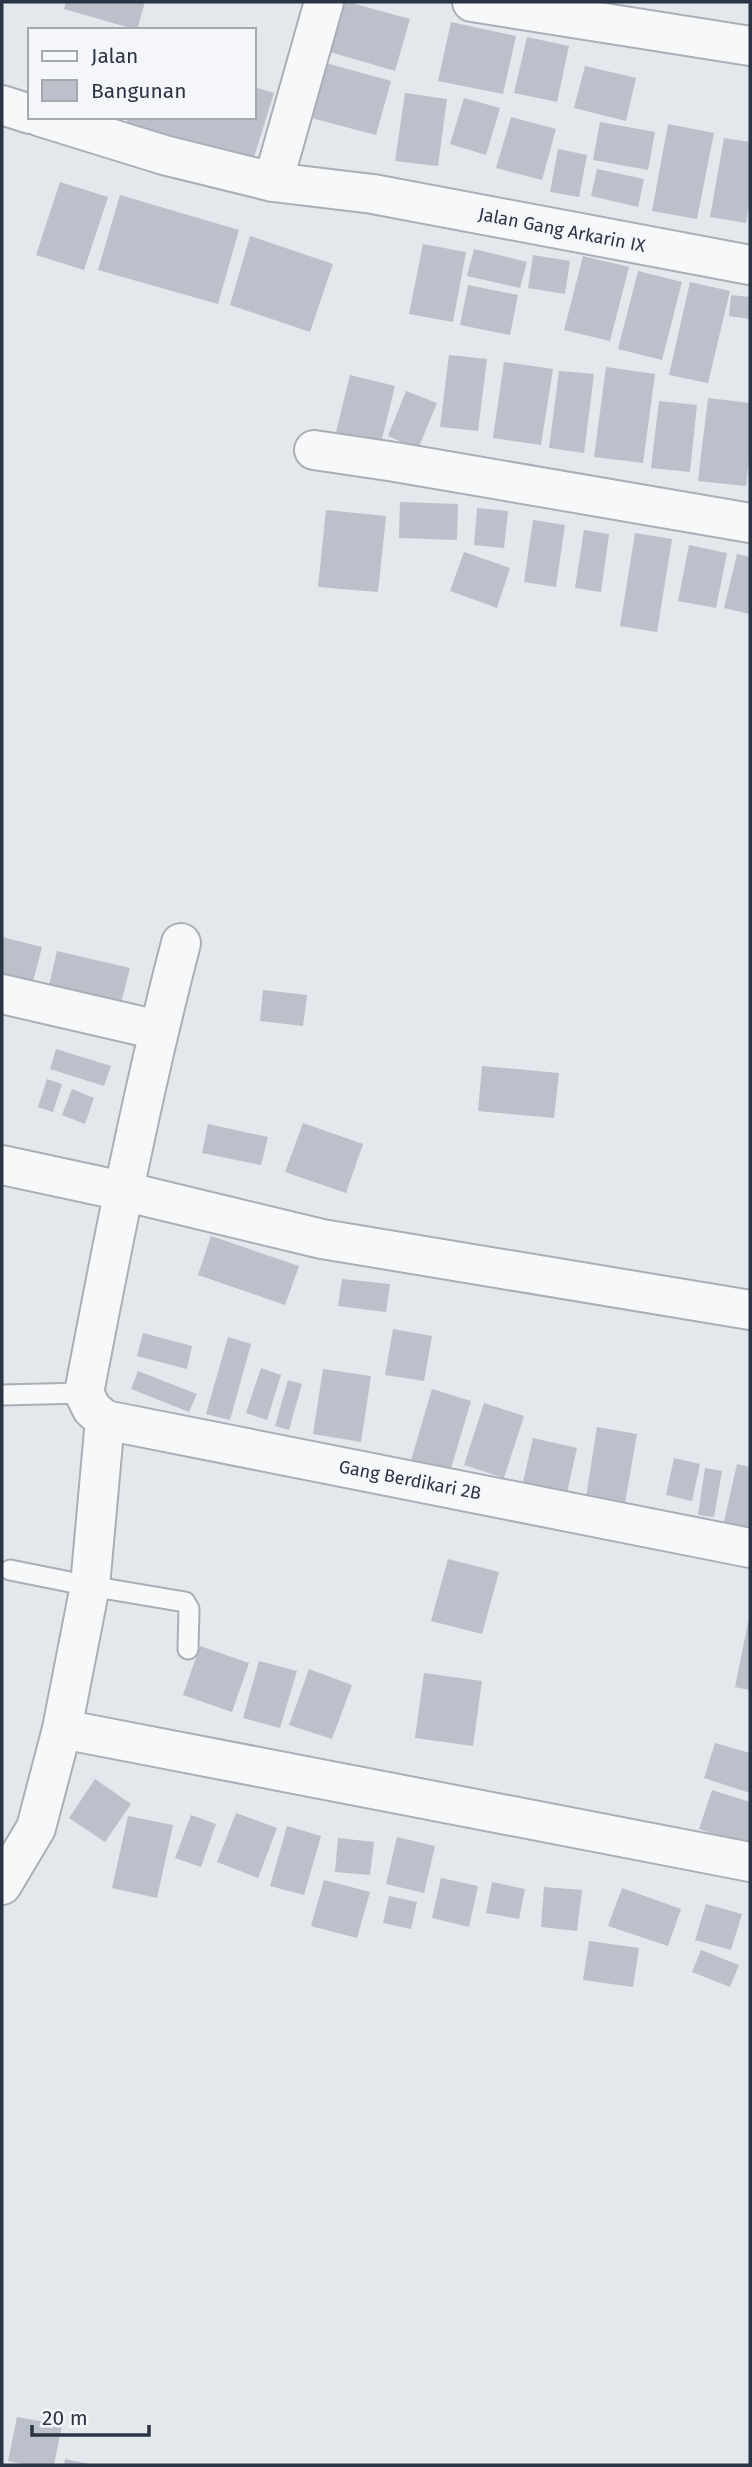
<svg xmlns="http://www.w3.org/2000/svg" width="752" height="2467" viewBox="0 0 752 2467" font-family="'Fira Sans',sans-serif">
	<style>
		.building { fill: #bbc0ca }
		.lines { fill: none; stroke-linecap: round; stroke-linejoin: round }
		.service-casing { stroke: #a9aeb7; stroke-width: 23 }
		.minor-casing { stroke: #a9aeb7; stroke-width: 42 }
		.service { stroke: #f7f8fa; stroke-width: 19 }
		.minor { stroke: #f7f8fa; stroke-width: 38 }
		.labels { text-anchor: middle; stroke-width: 5; stroke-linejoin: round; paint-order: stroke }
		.street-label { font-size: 18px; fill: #2b3445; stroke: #f4f6f9 }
	</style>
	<rect width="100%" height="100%" fill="#e4e7ec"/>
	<!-- building -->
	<path class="building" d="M66,2H145L137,30L64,9Z
		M334,2H348L410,19L395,71L320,49Z
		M451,22L516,36L503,94L438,81Z
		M527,37L569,46L557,102L514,93Z
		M315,60L391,81L376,135L300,115Z
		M585,66L636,78L626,121L574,108Z
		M254,87L274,93L250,170L124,132L128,117H254Z
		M405,93L447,99L438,166L395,161Z
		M464,98L500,108L486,155L450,144Z
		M511,117L556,129L542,180L496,168Z
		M600,122L655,132L648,170L593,160Z
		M668,124L714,133L697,219L652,211Z
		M724,138L750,142V197L746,223L710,217Z
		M558,149L587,155L579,197L550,192Z
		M597,169L644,179L638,207L591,196Z
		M60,182L108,197L84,270L36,255Z
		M120,195L239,230L218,304L98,270Z
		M250,236L333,264L310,332L230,305Z
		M423,244L466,252L453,322L409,314Z
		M474,249L527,262L520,288L467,276Z
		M533,255L570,261L565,294L528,288Z
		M583,256L629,267L610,341L564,330Z
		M638,271L682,282L662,360L618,349Z
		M690,282L730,291L708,383L669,375Z
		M468,285L518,295L510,335L460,325Z
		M731,295L750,297V319L729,316Z
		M449,355L487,359L478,431L440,427Z
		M504,362L553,369L541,445L493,438Z
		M606,367L655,374L643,463L594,457Z
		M559,371L594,374L584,453L549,448Z
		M350,375L395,386L381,443L336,432Z
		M406,391L437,403L418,449L388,436Z
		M708,398L750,403V448L746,486L698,481Z
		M659,401L697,405L690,472L651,468Z
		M400,502L458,504L457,540L399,538Z
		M477,508L508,511L504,548L474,545Z
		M326,510L386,516L378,592L318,587Z
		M533,520L565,525L556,587L524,582Z
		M584,530L609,534L601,592L575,588Z
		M635,533L672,539L657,632L620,626Z
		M689,545L727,553L716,608L678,601Z
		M464,552L510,568L497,608L450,591Z
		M737,554L750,557V614L724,608Z
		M2,937L42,947L29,997L2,990Z
		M57,951L130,968L119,1011L47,994Z
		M263,990L307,995L303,1026L260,1021Z
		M56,1049L111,1066L104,1086L50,1069Z
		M482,1066L559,1073L554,1118L478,1111Z
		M47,1079L62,1084L53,1112L38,1107Z
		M72,1089L94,1098L85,1124L62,1115Z
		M303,1123L363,1144L346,1193L285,1172Z
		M208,1124L268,1137L261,1165L202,1153Z
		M211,1236L299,1266L285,1305L198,1275Z
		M342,1279L390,1284L386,1312L338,1306Z
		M393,1329L432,1336L424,1381L385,1375Z
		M143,1333L192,1346L187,1369L137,1356Z
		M228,1337L251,1344L230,1420L206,1414Z
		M261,1368L281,1375L267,1420L246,1413Z
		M323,1369L371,1376L361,1442L313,1434Z
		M138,1371L197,1394L189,1412L131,1389Z
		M288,1380L302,1384L289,1430L275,1426Z
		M432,1389L471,1401L449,1475L410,1464Z
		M484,1403L524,1416L504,1478L464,1465Z
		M597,1427L637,1434L625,1503L586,1497Z
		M533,1438L577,1448L565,1501L521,1491Z
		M674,1458L700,1464L692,1501L666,1495Z
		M737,1464L750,1467L749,1532L723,1526Z
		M705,1468L722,1471L714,1517L698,1515Z
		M448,1559L499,1572L482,1634L431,1621Z
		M749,1618H750V1690L735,1687Z
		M200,1646L249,1663L232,1712L183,1695Z
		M259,1661L297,1671L280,1728L243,1718Z
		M309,1669L352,1685L332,1739L289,1725Z
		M424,1673L482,1681L473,1746L415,1738Z
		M715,1743L750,1753V1793L704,1778Z
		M95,1779L131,1804L105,1842L69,1818Z
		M712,1790L750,1802V1846L699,1829Z
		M236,1813L277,1828L258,1878L217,1862Z
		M191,1815L216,1824L201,1867L175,1858Z
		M128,1816L173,1825L157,1898L112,1888Z
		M287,1826L321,1836L304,1895L270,1886Z
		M397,1837L435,1846L424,1893L386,1884Z
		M338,1838L374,1842L370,1875L335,1872Z
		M441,1878L478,1886L469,1927L432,1918Z
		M324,1880L370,1892L357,1938L311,1926Z
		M492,1882L525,1889L519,1919L486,1913Z
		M544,1887L582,1890L577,1931L541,1927Z
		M622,1888L681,1909L668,1946L608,1926Z
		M389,1896L417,1902L411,1929L383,1923Z
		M706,1904L742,1914L731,1950L695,1940Z
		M589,1941L639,1948L633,1987L583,1980Z
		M701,1950L739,1965L730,1987L692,1972Z
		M17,2417L62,2425L54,2465H28L8,2461Z
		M65,2459L90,2464V2465H64Z"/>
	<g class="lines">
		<!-- service casing -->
		<g class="service-casing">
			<path id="service" d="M2,1395L84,1393
				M10,1570L90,1586L185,1602L189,1609L188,1649"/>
		</g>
		<!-- minor casing -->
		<g class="minor-casing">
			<path id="minor" d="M472,2L750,46
				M2,105L30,114
				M41,117L164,155L273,182L373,194L750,265
				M273,182L324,2
				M314,450L395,462L750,523
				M181,943C142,1092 113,1242 84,1393L92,1409L105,1420L750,1548
				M2,994L158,1030
				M2,1165L123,1191L322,1239L750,1310
				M62,1729L750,1862
				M2,1885L36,1828L62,1729L90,1586L105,1420"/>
		</g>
		<!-- service -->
		<use href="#service" class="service"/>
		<!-- minor -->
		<use href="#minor" class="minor"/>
	</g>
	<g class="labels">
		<!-- street labels -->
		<g class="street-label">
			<text transform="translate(562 230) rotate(11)" y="6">Jalan Gang Arkarin IX</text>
			<text transform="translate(410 1480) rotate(11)" y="6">Gang Berdikari 2B</text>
		</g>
	</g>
	<!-- border -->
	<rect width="752" height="2467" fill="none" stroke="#2b3445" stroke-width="7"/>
	<!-- legend -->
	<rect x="28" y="28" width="228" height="91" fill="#f4f6f9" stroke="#a4a8b1" stroke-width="2"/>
	<rect x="42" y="51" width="35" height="10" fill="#f7f8fa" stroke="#a4a8b1" stroke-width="2"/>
	<text x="91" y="63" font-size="21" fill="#2b3445">Jalan</text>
	<rect x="42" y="80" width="35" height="21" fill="#bbc0ca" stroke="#a4a8b1" stroke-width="2"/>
	<text x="91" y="98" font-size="21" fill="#2b3445">Bangunan</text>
	<!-- scale -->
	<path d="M32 2425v10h117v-10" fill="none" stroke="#2b3445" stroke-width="3.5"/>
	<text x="42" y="2425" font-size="21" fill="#2b3445" stroke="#f4f6f9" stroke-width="5" paint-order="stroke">20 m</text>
</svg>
